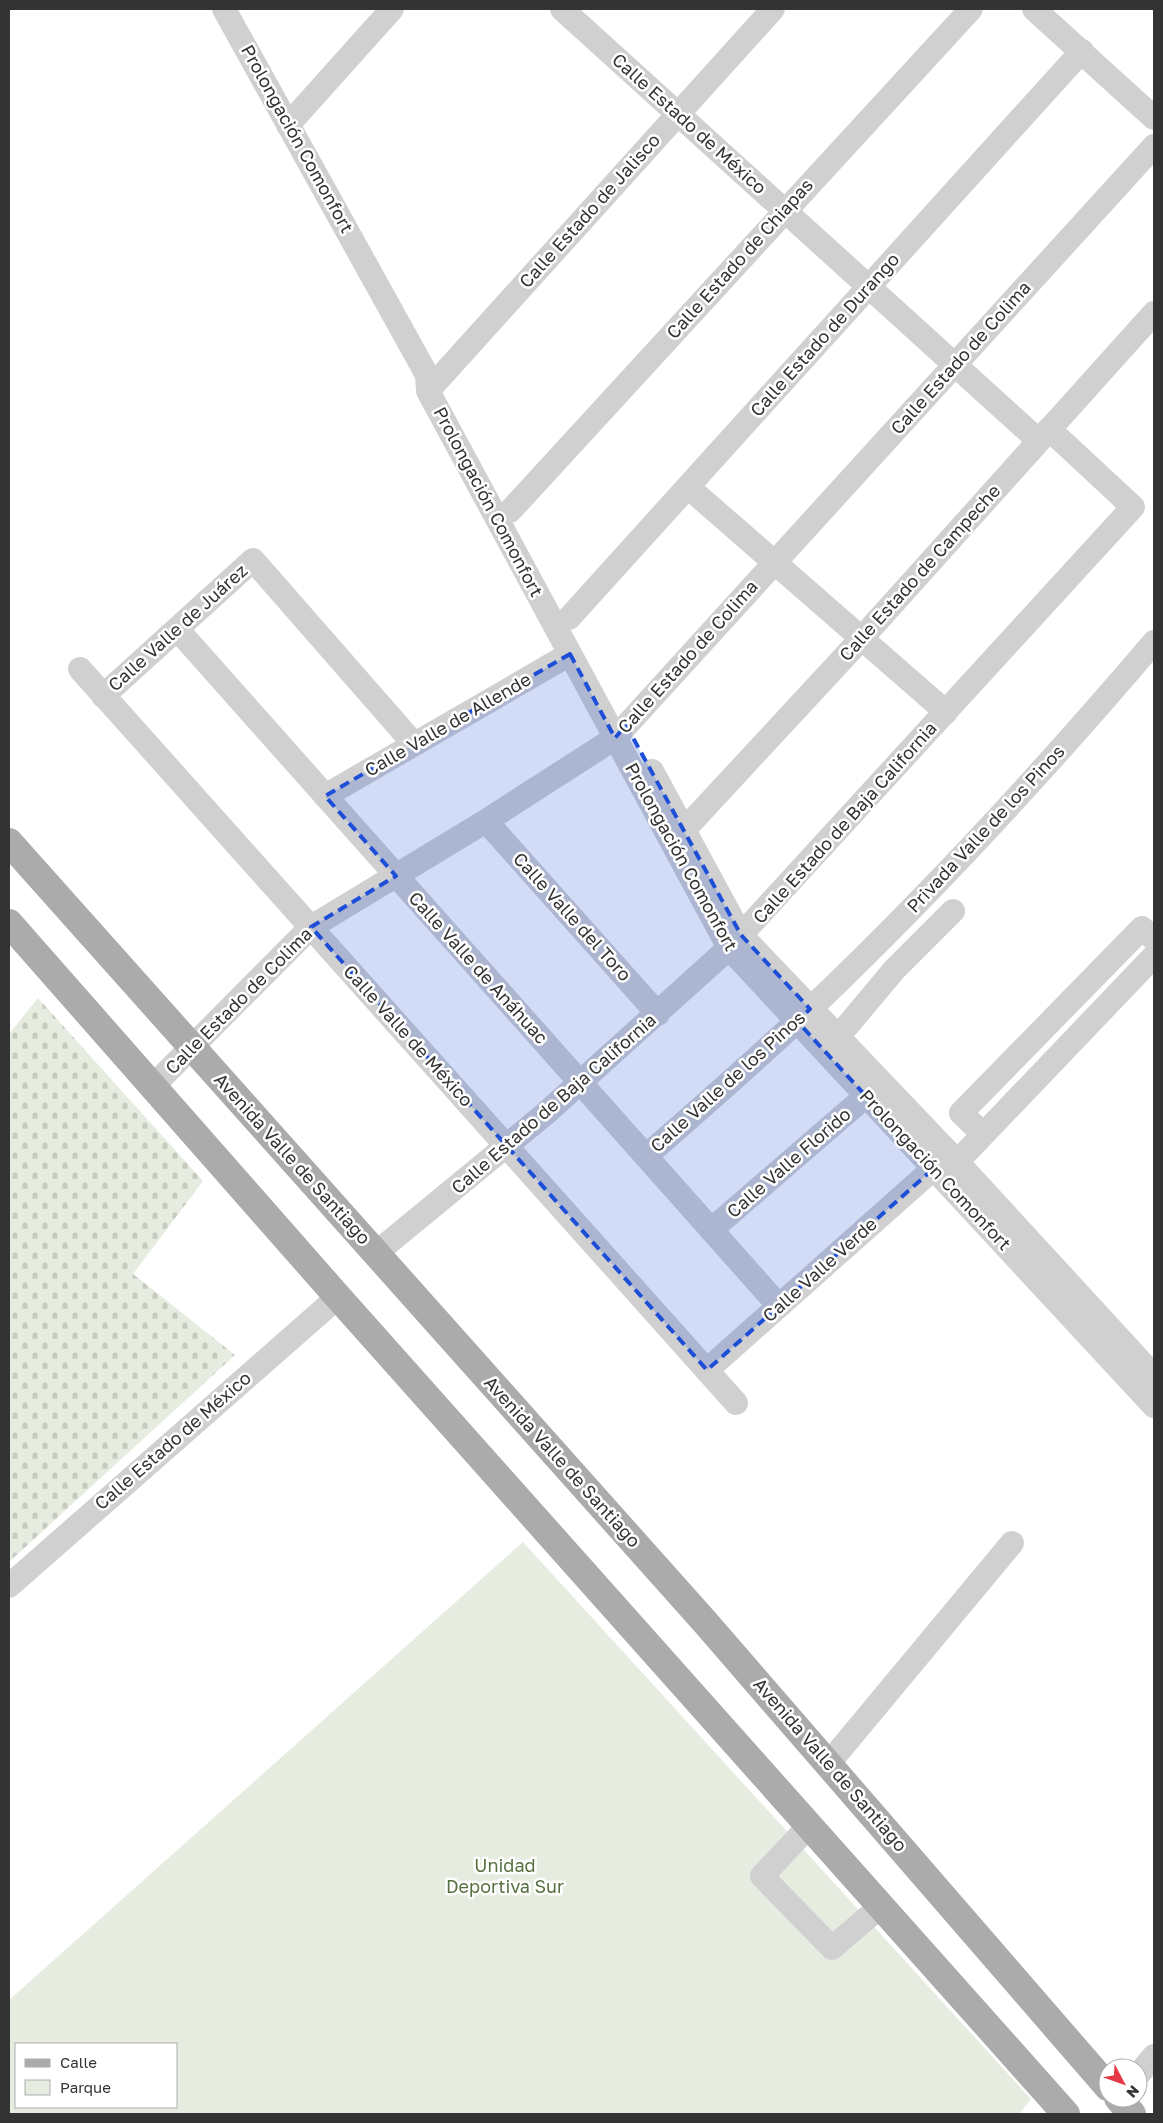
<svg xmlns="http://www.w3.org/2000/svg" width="1163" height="2123" viewBox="0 0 1163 2123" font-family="'Golos Text',sans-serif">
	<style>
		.green { fill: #e6ecdf; fill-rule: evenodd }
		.cemetery { fill: url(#cemetery-stones) }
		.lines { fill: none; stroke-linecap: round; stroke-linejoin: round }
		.minor { stroke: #d0d0d0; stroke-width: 24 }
		.major { stroke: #ababab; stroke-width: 28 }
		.marked { fill: #1d4ed8; fill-opacity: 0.2; stroke: #1d4ed8; stroke-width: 4; stroke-dasharray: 10 6; stroke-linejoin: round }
		.labels { text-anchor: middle; stroke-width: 5; stroke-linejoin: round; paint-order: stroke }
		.street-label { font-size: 18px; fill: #333; stroke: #fff }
		.park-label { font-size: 18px; fill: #56703f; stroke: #fff }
	</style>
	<defs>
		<pattern id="cemetery-stones" width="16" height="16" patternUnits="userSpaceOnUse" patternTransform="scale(1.25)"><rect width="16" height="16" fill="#e6ecdf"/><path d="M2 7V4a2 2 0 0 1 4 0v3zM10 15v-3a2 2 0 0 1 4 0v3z" fill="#c6cbc0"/></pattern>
	</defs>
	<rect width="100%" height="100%" fill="#fff"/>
	<!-- green -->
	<path class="green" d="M523,1542L1031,2099L1019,2114H9V2000ZM16,2044H176V2107H16Z"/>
	<!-- cemetery -->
	<path class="cemetery" d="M38,998L203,1181L133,1274L235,1355L9,1562V1034Z"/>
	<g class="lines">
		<!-- minor -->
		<path class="minor" d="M224,9L427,375L428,391L729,948L1154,1406
			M562,9L1039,441
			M1034,9L1154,118
			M288,125L392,9
			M428,391L773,9
			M688,487L946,712
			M510,511L971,9
			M569,618L1082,51
			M177,629L779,1306
			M80,669L736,1403
			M103,696L253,560L414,744
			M652,771L741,935L949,1153L1154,1376
			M325,796L570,654
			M486,821L658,1014
			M684,830L861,639L1154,313
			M838,1037L894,970L953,911
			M153,1086L311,927L486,821L615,738L1154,146
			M983,1134L961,1113L1142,928L1154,939
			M646,1156C701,1108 756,1060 809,1010C931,894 1045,770 1154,642
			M957,1162L1154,956
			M711,1230L866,1096
			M376,1253L545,1114L729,948L1133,507L1049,429
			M707,1370L933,1169
			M9,1586L338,1297
			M829,1763L1012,1543
			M810,1825L762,1876L832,1948L881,1906
			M1138,2075L1154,2056"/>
		<!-- major -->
		<path class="major" d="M9,842L705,1622L1108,2087
			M9,923L338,1297L1066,2114
			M1118,2098L1132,2114"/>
	</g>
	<!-- marked area -->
	<path class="marked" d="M570,654L615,738L626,725L741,935L810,1009L797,1021L933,1169L707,1370L311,927L396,876L325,796Z"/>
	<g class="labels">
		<!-- street labels -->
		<g class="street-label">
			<text transform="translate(689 124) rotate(42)" y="6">Calle Estado de México</text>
			<text transform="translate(297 139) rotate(61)" y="6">Prolongación Comonfort</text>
			<text transform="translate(590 211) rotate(-48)" y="6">Calle Estado de Jalisco</text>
			<text transform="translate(740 259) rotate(-48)" y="6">Calle Estado de Chiapas</text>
			<text transform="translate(825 335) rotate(-48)" y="6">Calle Estado de Durango</text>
			<text transform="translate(961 358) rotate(-48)" y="6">Calle Estado de Colima</text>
			<text transform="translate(488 502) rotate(62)" y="6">Prolongación Comonfort</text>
			<text transform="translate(920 573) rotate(-48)" y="6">Calle Estado de Campeche</text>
			<text transform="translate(178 628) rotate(-42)" y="6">Calle Valle de Juárez</text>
			<text transform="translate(688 657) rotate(-48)" y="6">Calle Estado de Colima</text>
			<text transform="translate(448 725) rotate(-30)" y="6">Calle Valle de Allende</text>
			<text transform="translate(845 823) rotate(-48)" y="6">Calle Estado de Baja California</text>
			<text transform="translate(986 829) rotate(-47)" y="6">Privada Valle de los Pinos</text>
			<text transform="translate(681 857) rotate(61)" y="6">Prolongación Comonfort</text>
			<text transform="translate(572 917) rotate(48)" y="6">Calle Valle del Toro</text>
			<text transform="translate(478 968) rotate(48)" y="6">Calle Valle de Anáhuac</text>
			<text transform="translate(239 1001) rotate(-45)" y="6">Calle Estado de Colima</text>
			<text transform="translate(408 1036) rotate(48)" y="6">Calle Valle de México</text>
			<text transform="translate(728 1082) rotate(-42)" y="6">Calle Valle de los Pinos</text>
			<text transform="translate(554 1104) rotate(-41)" y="6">Calle Estado de Baja California</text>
			<text transform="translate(292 1159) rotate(48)" y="6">Avenida Valle de Santiago</text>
			<text transform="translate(789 1163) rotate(-41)" y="6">Calle Valle Florido</text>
			<text transform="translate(935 1170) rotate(47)" y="6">Prolongación Comonfort</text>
			<text transform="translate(820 1270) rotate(-42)" y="6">Calle Valle Verde</text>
			<text transform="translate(173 1441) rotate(-41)" y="6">Calle Estado de México</text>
			<text transform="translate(562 1462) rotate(48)" y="6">Avenida Valle de Santiago</text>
			<text transform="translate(830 1765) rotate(49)" y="6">Avenida Valle de Santiago</text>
		</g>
		<!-- park labels -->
		<g class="park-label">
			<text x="505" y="1872">Unidad<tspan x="505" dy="21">Deportiva Sur</tspan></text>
		</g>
	</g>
	<!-- border -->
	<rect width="1163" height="2123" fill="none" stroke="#333333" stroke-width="20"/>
	<!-- legend -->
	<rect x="15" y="2043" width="162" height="65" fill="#ffffff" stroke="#adadad"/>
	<rect x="25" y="2059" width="25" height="8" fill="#ababab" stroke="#adadad"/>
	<text x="60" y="2068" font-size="15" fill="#333333">Calle</text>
	<rect x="25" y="2080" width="25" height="15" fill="#e6ecdf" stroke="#adadad"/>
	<text x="60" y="2093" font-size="15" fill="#333333">Parque</text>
	<!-- north arrow -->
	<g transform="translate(1123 2083) rotate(131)"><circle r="24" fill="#ffffff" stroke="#adadad"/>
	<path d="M0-4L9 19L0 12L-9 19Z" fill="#e63946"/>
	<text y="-8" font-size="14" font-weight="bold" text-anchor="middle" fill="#333333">N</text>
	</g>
</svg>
